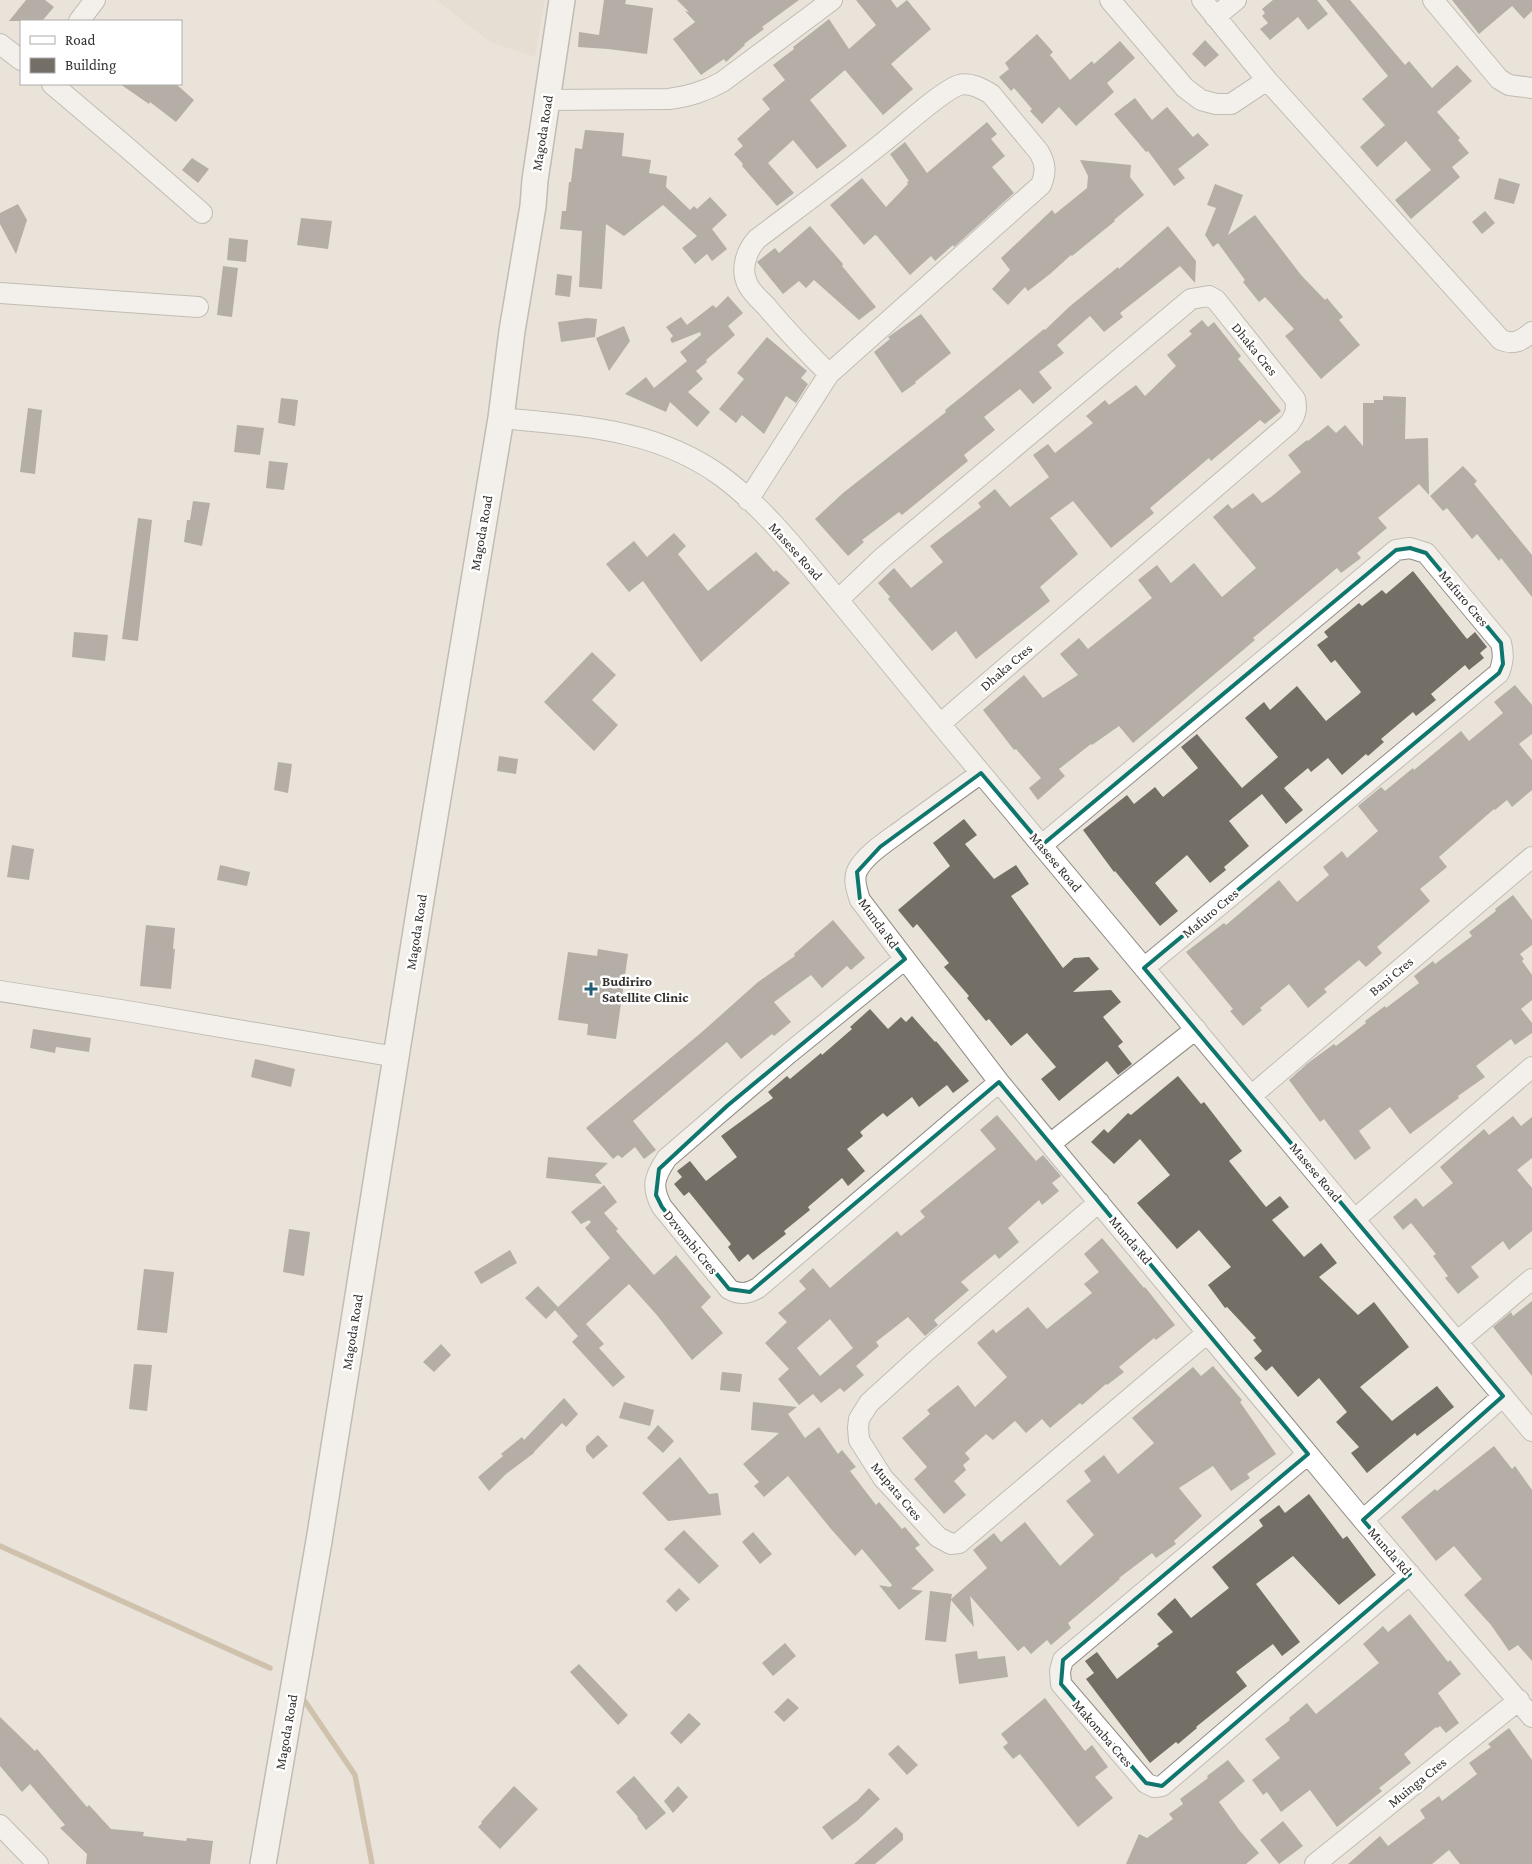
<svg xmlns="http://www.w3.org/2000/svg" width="1532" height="1864" viewBox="0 0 1532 1864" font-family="'Crimson Pro',serif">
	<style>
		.built { fill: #e2d8c9 }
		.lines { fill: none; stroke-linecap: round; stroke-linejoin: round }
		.stream { stroke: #b09873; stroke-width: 5.5 }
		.building { fill: #736e66; fill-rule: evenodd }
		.minor-casing { stroke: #918c84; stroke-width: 22 }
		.tertiary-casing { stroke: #918c84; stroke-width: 28 }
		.minor { stroke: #fff; stroke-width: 20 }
		.tertiary { stroke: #fff; stroke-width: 25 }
		.marked { fill: none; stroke: #0f766e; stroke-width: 4; stroke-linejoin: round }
		.poi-dot { fill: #225e76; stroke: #fff; stroke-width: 2 }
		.labels { text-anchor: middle; stroke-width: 5; stroke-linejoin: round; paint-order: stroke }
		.street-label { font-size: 14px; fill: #32302d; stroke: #fff }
		.poi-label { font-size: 14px; font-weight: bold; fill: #32302d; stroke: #fff; text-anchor: start }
	</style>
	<rect width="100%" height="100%" fill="#e9e3da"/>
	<!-- built -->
	<path class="built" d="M436,0H545L535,57L490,42Z"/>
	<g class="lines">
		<!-- stream -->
		<path class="stream" d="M0,1546L270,1668
			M304,1700L355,1775L372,1864"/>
	</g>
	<!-- building -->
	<path class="building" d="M26,0H45L54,7L42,21H9Z
		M604,0H626L625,4L653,8L647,54L608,49L578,47L579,32L599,35Z
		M677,0H799L762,27L764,29L744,44L745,45L726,62L724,59L701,75L673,39L695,22L685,11L689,12Z
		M856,0H891L897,8L907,0L931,29L891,64L913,89L883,115L845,70L810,100L847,146L817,169L793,140L768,163L794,193L777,206L742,166L743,164L734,154L743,146L737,139L770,109L762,99L785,80L773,65L794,49L793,47L829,19L849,49L876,25Z
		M1273,0H1317L1328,14L1308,30L1298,17L1270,40L1260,29L1268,23L1262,16L1265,13L1262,9Z
		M1326,0H1350L1405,65L1409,61L1432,88L1457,65L1472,81L1437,112L1460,138L1458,140L1469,153L1452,167L1460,177L1411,219L1395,200L1431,170L1406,141L1377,167L1360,147L1385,125L1362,99L1388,76Z
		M1452,0H1532V11L1524,19L1512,6L1479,34Z
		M1037,34L1053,52L1050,55L1070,80L1092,61L1094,64L1120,41L1135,58L1107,83L1114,92L1076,126L1059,107L1042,124L1030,111L1032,109L1014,88L1011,91L999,77L1009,69L1005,63Z
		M1205,40L1219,55L1205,67L1192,54Z
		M120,84H176L194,100L176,122L150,102L149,104Z
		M1135,98L1152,120L1167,107L1193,137L1198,133L1209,145L1178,169L1185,178L1174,186L1148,151L1146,152L1114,114Z
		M987,122L997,134L991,139L1005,156L992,167L1014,193L954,247L953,245L935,261L931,256L910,275L877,236L875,235L864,245L830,205L862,178L886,207L908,184L907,182L909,181L890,154L905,142L927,173Z
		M585,130L624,133L622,156L651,160L649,173L667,176L666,187L690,210L694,206L697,209L710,197L727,215L712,229L727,249L712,261L707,254L695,264L682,248L697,236L663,205L624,236L606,224L602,289L579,287L582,231L560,229L562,211H566L569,182H571L575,148L582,149Z
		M192,158L209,169L198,183L182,170Z
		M1080,160L1131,165L1130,177L1144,195L1114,220L1115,221L1072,256L1071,255L1050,274L1028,291L1025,287L1008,305L992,289L1010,270L1001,258L1052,210L1055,214L1087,188L1088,176Z
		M1499,178L1520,184L1514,204L1494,199Z
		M1215,184L1243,195L1228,235L1255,215L1301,275L1325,300L1327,298L1343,317L1339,320L1360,345L1321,379L1285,336L1294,329L1265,297L1259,302L1243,282L1245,280L1218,243L1213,247L1205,235L1216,208L1207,205Z
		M18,204L27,220L16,254L0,224V213Z
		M1485,211L1495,223L1482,234L1472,222Z
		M301,218L332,221L328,249L297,245Z
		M810,226L843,264L842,266L876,307L859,320L814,280L806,288L799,281L783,294L757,262L775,248L779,253Z
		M1168,226L1196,261L1195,283L1180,266L1120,313L1123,317L1104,332L1090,316L1057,345L1064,353L1039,372L1052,388L1033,404L1020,389L984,417L995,430L964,455L968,461L902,515L899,512L862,540L864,542L848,556L815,519L843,493L946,412L945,410L965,394L1044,329L1045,330L1069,307L1118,267L1119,269Z
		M229,238L248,240L246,262L227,260Z
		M223,266L238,268L232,317L217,315Z
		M557,274L572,276L570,297L555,295Z
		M728,296L743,313L728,326L735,335L706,360L707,362L696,371L703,379L688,392L710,412L697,427L670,402L666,412L625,394L646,377L654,388L687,361L680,352L701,335L700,332L672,343L670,339L673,336L666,327L681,317L687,325L713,305L716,308Z
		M921,314L951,353L915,382L916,383L902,393L874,352L890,339L888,337Z
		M587,318L597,319L595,337L561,342L558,322Z
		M1202,320L1208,327L1214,322L1241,356L1238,359L1281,411L1265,424L1260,420L1211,461L1209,458L1150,508L1154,513L1111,548L1073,501L1050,518L1078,554L1040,587L1050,601L976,659L956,631L932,651L888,599L890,597L878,583L894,568L911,588L943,562L930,546L981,507L978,503L995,489L1010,507L1049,477L1033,455L1048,444L1055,453L1093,423L1086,416L1105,400L1109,405L1136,385L1145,396L1176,366L1167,355L1192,334L1189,331Z
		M624,326L630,341L609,371L596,338Z
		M767,337L807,371L801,378L808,384L796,403L786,396L764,434L742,415L736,423L719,409L744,379L737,373Z
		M1383,396L1406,397L1405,439L1428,438L1429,495L1419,484L1378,518L1387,528L1357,553L1361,558L1341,573L1337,568L1253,638L1255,640L1133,743L1119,726L1092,745L1091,744L1059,769L1065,776L1038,800L1029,788L1041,778L1016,749L1014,750L983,710L1024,675L1043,698L1078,675L1060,654L1079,638L1088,649L1152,598L1138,580L1157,565L1171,583L1194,563L1222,597L1256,568L1213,517L1228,504L1232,509L1253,493L1262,503L1271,497L1301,472L1288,455L1307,440L1308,441L1328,425L1336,433L1345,425L1363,446V403H1374V400H1383Z
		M281,398L298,400L295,426L278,423Z
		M28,408L42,410L35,474L20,472Z
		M237,425L264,428L260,455L234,452Z
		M269,461L288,463L284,490L266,488Z
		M1463,466L1477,481L1474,484L1532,555V597L1501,558L1499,561L1477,534L1472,539L1447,508L1443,511L1430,496Z
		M193,501L210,503L202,546L184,542L187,520H190Z
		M138,518L152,520L138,641L122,639Z
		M674,533L686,546L678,554L708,591L756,552L774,572L776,570L790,583L701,662L643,581L629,592L606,564L634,541L647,557Z
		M1413,571L1467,639L1475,632L1487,647L1480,653L1484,658L1469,670L1465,665L1431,694L1436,700L1416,716L1413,712L1381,739L1384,742L1368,756L1366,754L1342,775L1328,758L1311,772L1308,768L1284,788L1303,810L1286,824L1262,794L1229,821L1249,846L1224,867L1226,870L1210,883L1187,855L1155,883L1178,911L1160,926L1115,871L1114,872L1083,830L1127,795L1134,804L1155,787L1163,797L1198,768L1181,747L1197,734L1242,788L1278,757L1245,718L1264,702L1270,710L1297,686L1326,721L1358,695L1361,692L1335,660L1331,663L1317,645L1328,637L1324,632L1359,603L1362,606L1382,590L1386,594Z
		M74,632L108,635L105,661L72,657Z
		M592,652L616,675L592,700L618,725L594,751L544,702Z
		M1515,685L1532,705V734L1519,744L1532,760V790L1512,807L1507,800L1495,810L1494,809L1439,857L1447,867L1420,889L1430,901L1377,947L1382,953L1366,967L1359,960L1324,989L1327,992L1308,1008L1289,984L1260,1008L1262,1010L1243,1026L1230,1011L1233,1009L1186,952L1224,923L1226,925L1279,880L1297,902L1329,875L1323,867L1342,851L1347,858L1378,831L1358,806L1381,787L1385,791L1413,768L1414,770L1461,731L1469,741L1503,713L1494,702Z
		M499,756L518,759L516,774L497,771Z
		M278,762L292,764L288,793L274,790Z
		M964,819L977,835L965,844L994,879L1016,865L1029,884L1011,896L1063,968L1074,958L1089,957L1099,969L1073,992L1111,990L1121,1002L1103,1017L1123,1042L1118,1046L1132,1064L1118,1075L1107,1061L1059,1101L1041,1079L1056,1067L1027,1033L1011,1046L989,1019L986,1021L967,998L969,996L944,967L949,963L917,924L913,928L898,910L950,866L933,843Z
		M12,845L34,849L29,880L7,877Z
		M220,865L250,872L247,886L217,880Z
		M1513,895L1532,920V945L1520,954L1524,959L1522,961L1532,975V1000L1521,1009L1532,1023V1033L1515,1045L1511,1039L1476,1066L1485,1077L1458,1096L1459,1098L1410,1134L1390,1107L1359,1131L1371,1148L1355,1160L1324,1119L1320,1122L1289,1080L1308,1063L1334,1044L1336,1046L1366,1023L1365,1021L1385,1006L1386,1008L1419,983L1414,976L1433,961L1435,964L1472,936L1469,932L1496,911L1495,909Z
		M833,920L865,958L851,970L847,966L822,988L811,975L774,1002L791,1022L774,1036L772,1034L741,1059L727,1042L633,1121L656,1150L644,1159L635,1147L622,1158L618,1155L613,1159L586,1128L702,1032L758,982L795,956L794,954Z
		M146,925L175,928L173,949H175L171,989L140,986Z
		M598,949L628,954L616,1039L587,1035L588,1024L558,1020L568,952L597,956Z
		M870,1009L888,1029L901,1017L906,1022L912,1016L935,1042L936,1041L969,1081L953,1093L947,1085L919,1107L912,1097L887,1117L883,1113L860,1132L863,1136L847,1149L865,1171L848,1186L842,1178L808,1207L810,1210L784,1231L786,1234L753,1260L748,1254L739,1262L728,1247L731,1244L689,1192L684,1196L674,1184L682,1177L677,1171L690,1161L706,1181L737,1157L721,1136L773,1098L768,1092L787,1076L790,1079L821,1053L822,1055L852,1029L850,1027Z
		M33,1029L91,1038L89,1052L56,1047L55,1053L30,1048Z
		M255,1059L295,1069L291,1087L251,1077Z
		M1178,1076L1201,1104L1204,1102L1242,1151L1229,1161L1266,1207L1280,1196L1289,1207L1272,1220L1304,1257L1321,1243L1337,1263L1319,1277L1358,1315L1374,1302L1409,1347L1360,1387L1392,1421L1437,1386L1454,1407L1417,1436L1415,1433L1367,1473L1351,1453L1359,1447L1336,1422L1347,1412L1319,1378L1298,1397L1272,1366L1266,1371L1254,1358L1262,1351L1253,1340L1256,1338L1227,1307L1225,1308L1208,1285L1231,1267L1199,1230L1177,1249L1137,1203L1170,1175L1140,1139L1114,1164L1091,1142L1104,1129L1108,1133L1128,1113L1131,1115Z
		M997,1115L1036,1161L1043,1155L1061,1176L1052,1183L1059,1191L1042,1205L1039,1200L1008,1228L1019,1242L999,1259L995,1254L961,1282L969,1290L934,1320L938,1325L925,1336L908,1317L876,1342L879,1346L856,1366L864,1375L844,1392L840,1388L821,1403L813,1394L799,1405L778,1379L789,1369L765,1343L787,1322L778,1313L806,1289L799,1281L813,1268L830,1288L897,1231L901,1236L925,1217L920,1211L996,1149L980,1130ZM830,1319L853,1348L820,1376L797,1348Z
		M1513,1116L1521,1126L1532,1117V1158L1517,1170L1532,1188V1231L1509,1250L1503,1241L1471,1267L1479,1277L1458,1294L1445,1278L1448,1276L1433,1256L1436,1254L1411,1223L1403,1230L1393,1217L1416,1198L1423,1207L1453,1183L1440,1167L1484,1129L1489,1135Z
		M548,1157L608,1163L595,1175L602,1184L546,1178Z
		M604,1185L617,1202L604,1213L618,1229L616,1231L654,1275L676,1255L711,1297L701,1307L723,1333L692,1360L656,1314L629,1284L586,1324L604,1344L599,1348L625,1377L613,1387L572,1342L578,1336L555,1310L610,1258L585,1228L591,1222L589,1220L581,1224L571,1212Z
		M289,1229L310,1232L304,1276L283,1272Z
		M1102,1238L1144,1288L1145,1287L1175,1325L1156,1340L1154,1338L1119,1367L1124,1372L1107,1385L1106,1384L1082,1405L1080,1403L1050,1428L1042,1419L1026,1433L1015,1421L993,1440L986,1434L965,1453L970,1459L963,1465L966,1470L954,1481L966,1495L944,1514L914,1479L927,1467L902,1438L930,1414L927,1410L958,1385L975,1407L1007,1377L977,1343L993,1329L996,1333L1028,1307L1047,1329L1092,1293L1084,1284L1099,1272L1084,1254Z
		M510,1250L517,1263L481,1284L474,1272Z
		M144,1269L174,1272L167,1333L137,1330Z
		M538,1286L558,1307L546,1319L525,1298Z
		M1532,1301V1376L1493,1327L1511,1312L1513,1316Z
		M441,1344L451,1355L434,1372L423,1362Z
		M134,1364L152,1365L147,1411L129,1409Z
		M1213,1366L1242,1400L1240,1402L1276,1454L1247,1474L1250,1478L1231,1491L1213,1466L1179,1488L1202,1516L1174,1541L1176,1544L1156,1558L1152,1553L1119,1578L1120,1579L1068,1623L1071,1628L1051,1645L1047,1640L1031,1654L1024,1646L1018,1651L970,1596L974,1627L951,1600L946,1642L925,1640L930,1591L952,1594L951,1599L987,1568L973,1550L994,1533L1001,1542L1025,1522L1060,1566L1094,1535L1066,1501L1091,1481L1084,1471L1104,1455L1118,1474L1154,1443L1132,1418L1193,1367L1201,1376Z
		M722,1372L742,1374L740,1392L720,1390Z
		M564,1398L578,1414L566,1427L562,1423L534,1452V1453L506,1474L489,1491L478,1477L503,1456L501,1454L522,1437L524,1440Z
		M624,1402L654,1410L650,1426L619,1418Z
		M753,1402L797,1407L788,1414L805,1438L819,1427L838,1454L842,1450L856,1467L850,1471L876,1505L879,1502L902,1529L905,1527L920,1545L915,1548L934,1570L911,1589L923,1591L899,1610L879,1585L890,1587L892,1585L862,1549L855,1556L831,1529L788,1476L764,1497L754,1486L759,1482L743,1464L779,1433L751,1430Z
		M658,1425L674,1441L663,1453L647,1438Z
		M598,1435L608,1446L593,1459L586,1451V1446Z
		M1494,1446L1512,1469L1515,1466L1532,1490V1661L1518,1645L1509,1651L1491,1625L1464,1595L1482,1579L1454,1546L1436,1561L1401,1517L1435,1489L1437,1491Z
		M680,1457L709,1494L718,1493L721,1515L668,1521L642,1493Z
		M1309,1494L1343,1539L1347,1536L1376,1575L1339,1605L1293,1556L1256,1584L1300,1642L1282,1656L1273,1644L1236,1672L1247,1686L1196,1727L1197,1728L1178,1744L1176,1742L1150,1763L1086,1679L1094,1673L1085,1661L1097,1652L1117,1679L1159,1646L1157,1644L1173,1632L1157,1614L1175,1598L1191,1618L1229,1588L1212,1567L1263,1526L1259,1520L1279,1505L1285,1513Z
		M684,1530L719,1566L699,1584L664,1549Z
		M753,1532L772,1554L760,1564L742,1542Z
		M679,1588L690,1599L676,1612L666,1601Z
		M1410,1614L1448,1662L1450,1660L1461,1674L1438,1693L1459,1723L1446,1733L1440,1726L1437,1728L1436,1727L1404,1754L1411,1763L1379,1788L1382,1791L1337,1827L1310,1790L1281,1812L1267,1792L1263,1795L1252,1780L1280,1758L1265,1739L1290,1720L1289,1718L1307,1703L1316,1714L1379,1663L1363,1644L1383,1626L1388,1632Z
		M785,1643L796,1656L773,1676L762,1663Z
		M977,1651L978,1659L1005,1656L1008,1677L959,1684L955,1654Z
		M579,1664L628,1715L618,1725L570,1672Z
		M788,1698L799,1708L784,1722L774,1712Z
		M1045,1698L1085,1751L1092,1745L1108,1767L1095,1777L1113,1798L1078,1827L1020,1754L1013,1759L1003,1747L1008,1743L1001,1734Z
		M689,1713L701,1724L681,1744L670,1733Z
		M0,1717L35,1751L37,1749L87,1807L89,1805L111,1829L144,1832L143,1836L186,1841L187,1838L213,1841L210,1864H86L87,1854L60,1828L65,1825L30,1784L22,1792L0,1766Z
		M1509,1728L1532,1760V1864H1460L1449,1850L1432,1864H1348L1380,1836L1388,1846L1425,1818L1420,1810L1439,1796L1442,1801L1477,1774L1469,1763L1491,1747L1488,1744Z
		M898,1745L918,1765L907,1775L888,1754Z
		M1228,1760L1245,1781L1219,1802L1240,1831L1259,1853L1246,1864H1126L1139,1834L1147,1838L1173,1819L1169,1814L1183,1804L1180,1799L1208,1778L1207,1776Z
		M634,1776L666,1813L646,1830L637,1818L638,1817L616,1792Z
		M514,1786L538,1809L500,1849L478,1827L482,1823L481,1822Z
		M678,1786L688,1797L673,1813L664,1801Z
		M869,1788L880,1799L857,1821L832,1840L822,1827L857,1801Z
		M1283,1821L1303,1846L1279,1864L1260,1840Z
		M896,1827L903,1834V1840L875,1864H854Z"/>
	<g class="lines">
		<!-- minor casing -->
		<g class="minor-casing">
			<path id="minor" d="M1110,0L1185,88L1201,100L1216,104H1231L1267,80
				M1202,0L1267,80L1501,340C1515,345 1521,341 1532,332
				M1433,0L1499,79L1509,85L1532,88
				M1215,17L1236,0
				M79,21L95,0
				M0,44L21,60
				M52,84L131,151L202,213
				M548,100L669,99C689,96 704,92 722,82L832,0
				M0,293L198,307
				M501,418C579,426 655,428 721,476C766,509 803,558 839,601C886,658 933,716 981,773C1165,993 1348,1212 1532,1431
				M748,500L829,374L1041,185C1046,173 1046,164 1039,152L991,94C981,88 970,82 959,85C942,91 906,124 891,136C847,172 802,205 757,239C746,251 740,270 748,285C752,293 760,300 766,306C786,330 807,352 829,374
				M838,600L881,559L1191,299L1209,296L1216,300L1295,399C1297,409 1296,415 1289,424L940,724
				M981,773C956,791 931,809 906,827C892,838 865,854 857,871C853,880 857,891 860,900L999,1082L1050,1144L1363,1520L1532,1717
				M1042,845L1396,550L1410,548L1426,553L1501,643C1504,655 1503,662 1499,673L1144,968
				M905,959L788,1054L667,1158C654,1177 651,1187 662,1207L729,1289C739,1295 747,1294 758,1288L999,1082
				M0,991L133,1012L396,1057
				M1251,1096L1532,857
				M1050,1144L1196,1029
				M1099,1202L924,1353L869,1403L859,1419L858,1428L859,1440L883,1478L938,1537L951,1544L959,1543L1207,1333
				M1355,1219L1532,1067
				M1457,1342L1532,1279
				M1308,1454L1063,1660L1060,1671L1061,1684L1146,1783L1154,1787L1162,1786L1410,1574
				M1363,1520L1503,1396
				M0,1825L38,1864
				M1315,1864L1519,1700"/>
		</g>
		<!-- tertiary casing -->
		<g class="tertiary-casing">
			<path id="tertiary" d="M263,1864L319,1541L420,906L501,418L512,331L533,206L535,180L562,0"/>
		</g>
		<!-- minor -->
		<use href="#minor" class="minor"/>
		<!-- tertiary -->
		<use href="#tertiary" class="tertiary"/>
	</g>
	<!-- marked area -->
	<path d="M0 0H1532V1864H0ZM1410,548L1426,553L1501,643L1503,664L1499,673L1144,968L1503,1396L1363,1520L1410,1574L1162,1786L1146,1783L1061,1684L1063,1660L1308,1454L999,1082L750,1292L729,1289L662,1207L656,1195L659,1169L727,1106L905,959L860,900L857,872L880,847L981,773L1042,845L1396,550Z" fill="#e9e3da" fill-opacity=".55" fill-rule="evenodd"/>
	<path class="marked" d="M1410,548L1426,553L1501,643L1503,664L1499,673L1144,968L1503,1396L1363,1520L1410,1574L1162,1786L1146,1783L1061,1684L1063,1660L1308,1454L999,1082L750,1292L729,1289L662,1207L656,1195L659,1169L727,1106L905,959L860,900L857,872L880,847L981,773L1042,845L1396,550Z"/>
	<!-- markers -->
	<path class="poi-dot" d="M588.5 981.5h5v5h5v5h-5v5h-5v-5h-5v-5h5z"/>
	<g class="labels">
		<!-- street labels -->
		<g class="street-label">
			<text transform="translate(542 133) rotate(-81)" y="5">Magoda Road</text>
			<text transform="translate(1255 349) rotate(51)" y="5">Dhaka Cres</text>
			<text transform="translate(481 533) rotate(-80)" y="5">Magoda Road</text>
			<text transform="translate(796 551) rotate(48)" y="5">Masese Road</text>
			<text transform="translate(1464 598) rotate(50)" y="5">Mafuro Cres</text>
			<text transform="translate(1006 667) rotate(-41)" y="5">Dhaka Cres</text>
			<text transform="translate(1056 862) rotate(50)" y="5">Masese Road</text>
			<text transform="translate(1210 913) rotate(-40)" y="5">Mafuro Cres</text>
			<text transform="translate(879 923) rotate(54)" y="5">Munda Rd</text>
			<text transform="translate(416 932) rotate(-81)" y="5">Magoda Road</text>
			<text transform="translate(1391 976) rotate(-40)" y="5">Bani Cres</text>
			<text transform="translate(1316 1172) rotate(50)" y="5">Masese Road</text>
			<text transform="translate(1131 1240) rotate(50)" y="5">Munda Rd</text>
			<text transform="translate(691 1242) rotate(51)" y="5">Dzvombi Cres</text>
			<text transform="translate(352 1332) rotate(-81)" y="5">Magoda Road</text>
			<text transform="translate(897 1491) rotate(50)" y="5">Mupata Cres</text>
			<text transform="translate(1390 1551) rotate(49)" y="5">Munda Rd</text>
			<text transform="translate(286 1732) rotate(-80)" y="5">Magoda Road</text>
			<text transform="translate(1103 1733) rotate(49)" y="5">Makomba Cres</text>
			<text transform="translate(1417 1782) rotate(-39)" y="5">Muinga Cres</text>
		</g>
		<!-- poi labels -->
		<g class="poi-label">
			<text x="602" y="986">Budiriro<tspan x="602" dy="16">Satellite Clinic</tspan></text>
		</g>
	</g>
	<!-- legend -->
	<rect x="20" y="20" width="162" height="65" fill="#ffffff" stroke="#adacab"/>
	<rect x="30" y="36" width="25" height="8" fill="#ffffff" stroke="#adacab"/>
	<text x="65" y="45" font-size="15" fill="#32302d">Road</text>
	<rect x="30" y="58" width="25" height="15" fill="#736e66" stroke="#adacab"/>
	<text x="65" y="70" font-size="15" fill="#32302d">Building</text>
</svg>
